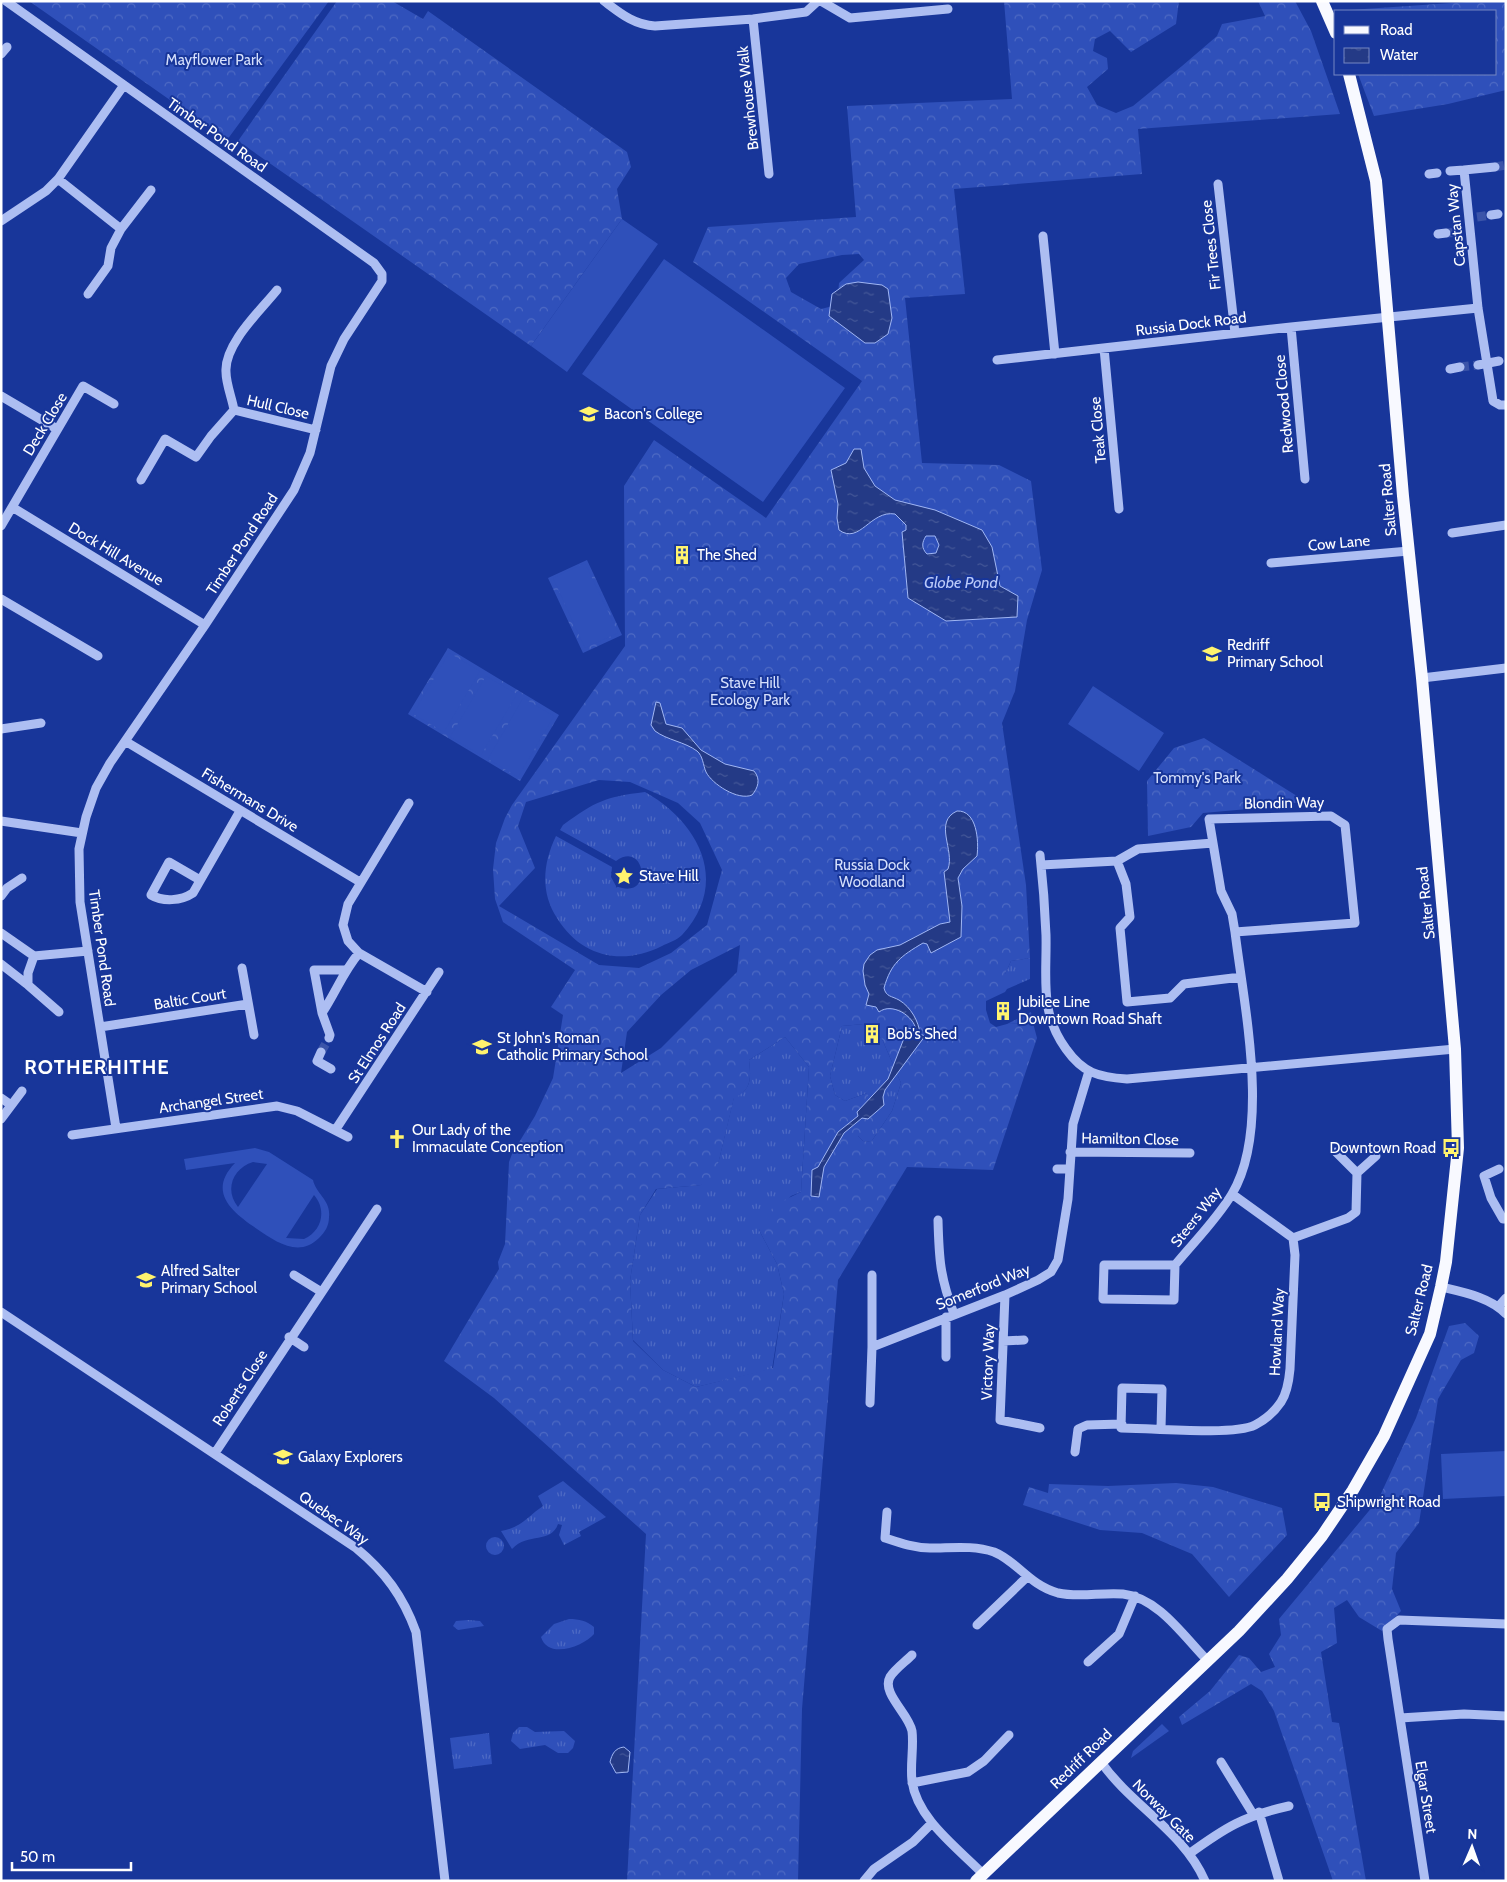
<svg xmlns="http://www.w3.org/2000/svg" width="1507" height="1882" viewBox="0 0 1507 1882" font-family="Cabin,sans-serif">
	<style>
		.grass { fill: url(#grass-tufts) }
		.forest { fill: url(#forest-crowns); fill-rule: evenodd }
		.pitch { fill: #2f50ba; fill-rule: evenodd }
		.water { fill: url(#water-ripples); stroke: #a0b6f4; fill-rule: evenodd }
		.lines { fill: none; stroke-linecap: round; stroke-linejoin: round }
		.minor-tunnel { stroke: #3b54a9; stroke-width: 9; stroke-dasharray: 9 4.5; stroke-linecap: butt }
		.minor { stroke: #adbef2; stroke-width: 9 }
		.major { stroke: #f8f9ff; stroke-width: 12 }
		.labels { text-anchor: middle; stroke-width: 4; stroke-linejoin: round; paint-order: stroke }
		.park-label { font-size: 15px; fill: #d5dffc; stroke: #18369a }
		.street-label { font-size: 15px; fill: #fff; stroke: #18369a }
		.poi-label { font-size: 15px; fill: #fff; stroke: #18369a; text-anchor: start }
		.water-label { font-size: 16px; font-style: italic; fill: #bac9f8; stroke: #18369a }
		.district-label { font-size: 20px; font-weight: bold; letter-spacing: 1px; fill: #fff; stroke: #18369a }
	</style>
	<defs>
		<pattern id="grass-tufts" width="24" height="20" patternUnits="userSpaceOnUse" patternTransform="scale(1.25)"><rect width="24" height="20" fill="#2f50ba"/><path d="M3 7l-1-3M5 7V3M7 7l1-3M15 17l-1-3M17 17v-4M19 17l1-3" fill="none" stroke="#4e6ac4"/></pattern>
		<pattern id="forest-crowns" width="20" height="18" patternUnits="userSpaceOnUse" patternTransform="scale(1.25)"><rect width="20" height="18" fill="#2f50ba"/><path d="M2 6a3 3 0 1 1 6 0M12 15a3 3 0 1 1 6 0" fill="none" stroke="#4e6ac4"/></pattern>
		<pattern id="water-ripples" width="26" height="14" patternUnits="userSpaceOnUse" patternTransform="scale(1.25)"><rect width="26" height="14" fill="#243a86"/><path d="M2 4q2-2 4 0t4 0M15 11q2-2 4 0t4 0" fill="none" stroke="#455898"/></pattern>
	</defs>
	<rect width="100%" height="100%" fill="#18369a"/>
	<!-- grass -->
	<path class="grass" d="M645,792C700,823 730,883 682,935C677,940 668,943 662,946C622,966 581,957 557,918C540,892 543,863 556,836L612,867L611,877L616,886C654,902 646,839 616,861L560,830L563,825C596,801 605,797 645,792Z
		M1030,958V979L1007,989L1005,992V974L1011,961Z
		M1031,1012L1033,1023L1007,1024Z
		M864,1024L882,1039L901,1083L892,1111L871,1142L863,1141L858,1136L867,1093L845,1101L835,1095L830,1076L842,1026Z
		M785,1037L809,1067L801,1192L791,1196L759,1230L777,1264L784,1294L772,1369L696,1387L663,1370L633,1340L630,1281L640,1215L657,1189L701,1185L718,1164L734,1097C752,1090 751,1078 749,1060Z
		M563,1481L606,1517L579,1532L581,1536L564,1545L559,1535L562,1525L558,1524C551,1544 528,1532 512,1549L501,1531C521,1528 528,1516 543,1506L538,1496Z
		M486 1546a9 9 0 1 1 18 0a9 9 0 1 1-18 0Z
		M569,1619C579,1619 587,1621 594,1627V1634C584,1646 548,1660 541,1637L554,1624Z
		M468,1620L480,1621L484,1626L458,1630L453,1626L456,1621Z
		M1162,1724L1169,1731L1131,1758L1133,1751Z
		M519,1727H527L535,1732L564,1731L575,1741L573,1748L568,1753H558L545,1745L520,1749L511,1741L513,1733Z
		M489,1733L492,1764L454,1769L450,1738Z"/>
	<!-- forest -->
	<path class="forest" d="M29,1H329L227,140Z
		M337,1H392L423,19L428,11L627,152L631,167L617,189L622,219L531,346L238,141Z
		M1004,1H1179L1176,24L1131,52L1110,31L1095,39L1093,51L1107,58L1108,69L1087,87L1097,105L1116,113L1133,106L1182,66L1217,36L1222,24L1265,16L1258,1H1295L1311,31L1340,114L1138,129L1142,174L954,189L965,294L905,298L922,463L999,465L1031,481L1042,570L1027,620L1015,691L1002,723L1026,885L1030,958L1011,961L1005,974V992L986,1001V1010L990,1023L996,1027L1007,1024L1033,1023L1037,1038L993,1170L907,1167L838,1280L802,1709L798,1881H627L646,1534L494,1398L444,1361L499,1269L498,1262L505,1244L509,1162L512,1154L535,1116L553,1078L563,1015L551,1007L575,970L503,922L495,899L493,869L496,843L505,818L512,805L625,646L624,486L654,440L766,518L862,381L693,262L708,227L856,217L847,106L1012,99ZM859,254L864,260L839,283L837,305L821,309L791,292L786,278L799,264L842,255ZM599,780L630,782L678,803L700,823L722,870L707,925L671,953L639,968L599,965L499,906L535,868L518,826L526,802ZM740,945L737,972L661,1048L621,1073L627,1032L661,995L691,970ZM864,1024L882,1039L901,1083L892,1111L871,1142L863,1141L858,1136L878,1118L867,1093L845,1101L835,1095L830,1076L842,1026ZM785,1037L809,1067L801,1192L774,1205L759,1230L777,1264L784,1294L773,1368L696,1387L663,1370L633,1341L630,1281L640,1215L656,1189L701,1185L714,1181L734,1098C752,1090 751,1078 749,1060Z
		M1481,1H1506V90L1448,104L1374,116L1358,74H1496V11H1335Z
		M587,560L622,635L583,653L548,578Z
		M448,648L559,715L520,781L408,714Z
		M1204,738L1305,801L1259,808L1203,813L1191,827L1148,836L1147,781L1174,748Z
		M1465,1323L1479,1336L1474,1353L1461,1360L1438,1399L1419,1523L1396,1553L1392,1589L1401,1611L1382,1631L1359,1617L1347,1600L1334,1608L1337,1643L1321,1652L1332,1722L1339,1723L1366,1881H1333L1274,1711L1262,1691L1251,1684L1182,1725L1179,1717L1210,1691L1239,1655L1249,1658L1261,1672L1275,1667L1269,1654L1281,1635L1279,1619L1378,1500L1416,1418L1449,1326Z
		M1176,1483L1213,1487L1282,1508L1287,1535L1229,1597L1192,1554L1142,1533L1100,1530L1023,1505L1029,1487L1048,1493L1049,1484L1108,1486Z"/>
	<!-- pitch -->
	<path class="pitch" d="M622,219L658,244L567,372L531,346Z
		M664,259L845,388L763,502L582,374Z
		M585,563L618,633L585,648L553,578Z
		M449,653L480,671L444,732L413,714Z
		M486,676L517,694L481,755L450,737Z
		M1093,686L1164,733L1139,771L1068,724Z
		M523,698L554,716L518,777L488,759Z
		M255,1148L269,1152L313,1180C316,1194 331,1200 329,1217C329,1226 325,1232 319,1238C299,1258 276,1242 257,1229C232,1212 207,1192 235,1163L186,1170L184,1159ZM253,1162L267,1164L238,1207C224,1190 233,1168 253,1162ZM314,1195C327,1210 322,1231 304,1239L286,1238Z
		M1506,1451V1496L1443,1499L1441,1454Z"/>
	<!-- water -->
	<path class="water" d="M858,282L882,285L888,289L892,318L888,334L875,343H865L829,316L832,294L846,284Z
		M854,449H861L864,468L875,486L895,500L935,510L982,530L992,547L1000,586L1018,596L1017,617L946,621L908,598L902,532L906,530V525L895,514C870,510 860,545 839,530L837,518L838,504L831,470L846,463ZM926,536H935L939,545L936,553L927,554C921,548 922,542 926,536Z
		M656,702L660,703L666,724L682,728L701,750L725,764L754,771C761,779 758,788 752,795C738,801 712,784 706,772C703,765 703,756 697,751C685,742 667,740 655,731L651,725Z
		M957,811C977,810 979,841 977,856L963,869L958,878L962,906L961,937L931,953L927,944L923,943C901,956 891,963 884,988C886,997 892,996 899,1000C911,1007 919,1022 920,1034L925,1036L885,1090L883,1097L884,1105L868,1119L862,1118L844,1133L824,1167L819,1197L811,1196L812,1170L818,1167L838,1132L858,1116L857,1112L888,1079L908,1028L916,1030C914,1016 892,1002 879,1012L876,1007L866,1005L869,994L865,985L863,971L864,964L870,955L877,950L900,945L940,924L950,922L944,872L948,869C955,850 933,822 957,811Z
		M624,1747L630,1752L628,1772L616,1773L610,1762C612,1754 615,1748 624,1747Z"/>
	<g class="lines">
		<!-- minor-tunnel -->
		<path class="minor-tunnel" d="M1495,167L1506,165
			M1477,217L1491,215
			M1446,233L1462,232
			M1460,367L1478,365
			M321,1052L329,1038"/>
		<!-- minor -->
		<path class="minor" d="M6,1L374,263L382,274V281L344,339L331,366L310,453L294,490L205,625L110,763L96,788L86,817L79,849L80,902L116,1128
			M604,1C620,13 634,25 655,26L753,19L806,12L818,1
			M821,1L850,18L948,9
			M753,19L769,174
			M1,54L7,47
			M1495,167L1464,170L1478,308L1493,401L1500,405H1506
			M1450,171L1464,170
			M1429,174L1437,173
			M58,179L121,229
			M1218,184L1235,333
			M1491,215L1498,214
			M1,221L46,191L58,179L124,85
			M1438,234L1446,233
			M1043,236L1055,354
			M88,294L108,266L111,248L121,229L151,190
			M1291,327L1305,479
			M1104,348L1119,509
			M997,360L1291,327L1478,308
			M1478,365L1499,361
			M1450,369L1460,367
			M1,396L57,429
			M234,410C232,398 226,384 226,372C224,344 261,310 277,290
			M234,410L316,430
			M141,480L165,439L196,457L211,436L234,410
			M12,507L205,625
			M1,526L83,386L114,404
			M1452,533L1506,525
			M1271,563L1409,551
			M1,599L98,656
			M1422,678L1506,668
			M1,729L41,723
			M125,741L360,882
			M409,803L348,904L343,925L348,941L359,953L427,992
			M1,821L82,833
			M1040,855C1043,882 1045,909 1046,935C1047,978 1039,1012 1066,1049C1083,1073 1098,1077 1127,1079L1455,1049
			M1117,861L1126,884L1130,917L1120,928L1127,1002L1170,998L1184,984L1241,977
			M1041,865L1117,861L1138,849L1213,843
			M200,880L169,862L151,895C163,902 181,901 193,893L240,811
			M1,896L7,888L22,878
			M1,933L34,956L88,951
			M34,956L28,973V985L59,1012
			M1,964L28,985
			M242,968L254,1035
			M344,970H314L322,1013C336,992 343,972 359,953
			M322,1013L330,1035L329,1038
			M100,1027L248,1004
			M321,1052L317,1061L331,1069
			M1,1098L11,1105
			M1,1119L22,1091
			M336,1129L439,972
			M72,1135L277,1106L297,1111L348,1137
			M1070,1152L1190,1153
			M1057,1169H1070
			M1499,1169L1484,1176L1491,1198L1503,1219H1506
			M1357,1173L1376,1156
			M938,1220C939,1259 940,1277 954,1314
			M1293,1238L1348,1218L1356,1212L1357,1173L1336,1152
			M1175,1265L1174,1300L1103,1299L1104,1265H1175C1194,1242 1217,1219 1232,1194C1271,1129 1244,1006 1235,932L1232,914L1221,891L1209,819L1331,816L1345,825L1355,923L1235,932
			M294,1275L320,1291
			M872,1275V1347
			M1441,1287C1462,1292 1490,1297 1506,1314
			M1005,1295L1000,1420L1040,1428
			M1499,1306L1506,1298
			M1,1312L356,1548C385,1572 403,1596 416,1632L445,1881
			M289,1337L304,1347
			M1003,1341L1024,1340
			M946,1357V1317
			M870,1403L872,1347L1005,1295L1038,1280L1051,1272L1058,1260L1068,1199L1073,1124L1089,1071
			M1161,1429L1162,1389L1122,1388L1121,1428C1150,1428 1233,1436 1255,1425C1265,1420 1275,1411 1281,1402C1287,1393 1289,1380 1290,1369L1295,1255L1293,1238L1232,1194
			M1075,1452L1078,1429L1087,1425L1122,1424
			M215,1453L377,1209
			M887,1512L885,1538C900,1543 914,1548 930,1548C952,1548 973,1545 994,1552C1017,1561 1029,1585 1058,1593C1080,1598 1101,1592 1123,1594C1159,1598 1184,1637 1208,1661
			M977,1625L1027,1577
			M912,1655C905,1662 895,1669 890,1677C881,1693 909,1714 912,1731C914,1747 910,1765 912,1781C917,1819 958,1848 983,1874
			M1088,1662L1119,1634L1135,1596
			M1400,1718L1388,1639L1387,1629L1399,1620L1506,1624
			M1101,1762C1131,1805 1184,1832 1205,1881
			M1221,1762L1253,1814
			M912,1783L968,1772L984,1761L1009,1735
			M1259,1812L1279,1881
			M1189,1854C1226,1827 1244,1816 1289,1806
			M864,1881L874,1869L913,1842L932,1823
			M1425,1881L1400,1718L1464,1714L1506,1716"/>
		<!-- major -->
		<path class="major" d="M1322,1L1336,33
			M976,1881L1239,1631L1287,1579L1322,1536L1353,1490L1384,1436L1430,1334L1441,1287L1446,1262L1458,1148L1455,1049L1422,678L1403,496L1376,181L1349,74"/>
	</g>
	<!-- icons -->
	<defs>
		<g id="school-bare" transform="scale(1.5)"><path d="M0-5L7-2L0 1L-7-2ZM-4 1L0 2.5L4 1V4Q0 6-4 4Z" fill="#fff36e" stroke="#18369a" stroke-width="2.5" paint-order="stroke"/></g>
		<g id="building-bare" transform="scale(1.5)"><path d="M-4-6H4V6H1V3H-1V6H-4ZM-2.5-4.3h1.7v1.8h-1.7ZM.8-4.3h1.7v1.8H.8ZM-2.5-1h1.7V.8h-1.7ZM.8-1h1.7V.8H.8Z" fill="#fff36e" stroke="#18369a" stroke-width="2.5" paint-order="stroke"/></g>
		<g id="sight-bare" transform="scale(1.5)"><path d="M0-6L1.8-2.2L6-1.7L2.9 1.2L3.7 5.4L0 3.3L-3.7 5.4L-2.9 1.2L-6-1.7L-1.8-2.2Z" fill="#fff36e" stroke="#18369a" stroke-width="2.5" paint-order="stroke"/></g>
		<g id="church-bare" transform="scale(1.5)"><path d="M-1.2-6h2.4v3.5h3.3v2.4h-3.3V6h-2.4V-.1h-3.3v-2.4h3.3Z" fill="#fff36e" stroke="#18369a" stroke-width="2.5" paint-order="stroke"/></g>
		<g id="bus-bare" transform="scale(1.5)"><path d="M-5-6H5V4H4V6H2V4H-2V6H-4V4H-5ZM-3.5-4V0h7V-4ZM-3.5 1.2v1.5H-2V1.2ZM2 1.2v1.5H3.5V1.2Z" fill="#fff36e" stroke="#18369a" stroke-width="2.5" paint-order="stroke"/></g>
	</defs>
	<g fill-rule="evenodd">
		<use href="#school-bare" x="589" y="414"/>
		<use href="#building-bare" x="682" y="555"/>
		<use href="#school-bare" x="1212" y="654"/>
		<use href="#sight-bare" x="624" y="876"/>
		<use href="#building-bare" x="1003" y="1011"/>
		<use href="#building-bare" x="872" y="1034"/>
		<use href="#school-bare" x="482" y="1047"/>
		<use href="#church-bare" x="397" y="1139"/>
		<use href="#bus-bare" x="1451" y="1148"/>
		<use href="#school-bare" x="146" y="1280"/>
		<use href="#school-bare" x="283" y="1457"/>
		<use href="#bus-bare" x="1322" y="1502"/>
	</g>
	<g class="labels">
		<!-- park labels -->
		<g class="park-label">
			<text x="214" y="65">Mayflower Park</text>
			<text x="750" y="688">Stave Hill<tspan x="750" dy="17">Ecology Park</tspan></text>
			<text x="1197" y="783">Tommy's Park</text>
			<text x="872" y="870">Russia Dock<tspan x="872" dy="17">Woodland</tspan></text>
		</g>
		<!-- street labels -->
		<g class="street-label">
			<text transform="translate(748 98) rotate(-96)" y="5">Brewhouse Walk</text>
			<text transform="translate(217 135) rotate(35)" y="5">Timber Pond Road</text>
			<text transform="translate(1456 225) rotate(-96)" y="5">Capstan Way</text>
			<text transform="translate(1211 245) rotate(-96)" y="5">Fir Trees Close</text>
			<text transform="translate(1191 324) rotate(-7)" y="5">Russia Dock Road</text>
			<text transform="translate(1284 404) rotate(-95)" y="5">Redwood Close</text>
			<text transform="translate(278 407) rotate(13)" y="5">Hull Close</text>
			<text transform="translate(45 424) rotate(-59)" y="5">Deck Close</text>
			<text transform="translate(1098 430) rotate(-95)" y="5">Teak Close</text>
			<text transform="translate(1388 500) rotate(-95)" y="5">Salter Road</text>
			<text transform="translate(1339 543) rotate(-5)" y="5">Cow Lane</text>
			<text transform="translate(242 544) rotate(-57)" y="5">Timber Pond Road</text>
			<text transform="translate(116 554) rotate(31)" y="5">Dock Hill Avenue</text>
			<text transform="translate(250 800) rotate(31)" y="5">Fishermans Drive</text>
			<text transform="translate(1284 803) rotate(-1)" y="5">Blondin Way</text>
			<text transform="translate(1426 903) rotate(-96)" y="5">Salter Road</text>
			<text transform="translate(102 948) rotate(82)" y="5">Timber Pond Road</text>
			<text transform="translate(190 999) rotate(-9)" y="5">Baltic Court</text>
			<text transform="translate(377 1043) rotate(-57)" y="5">St Elmos Road</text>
			<text transform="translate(211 1101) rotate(-8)" y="5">Archangel Street</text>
			<text transform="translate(1130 1139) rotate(1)" y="5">Hamilton Close</text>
			<text transform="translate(1196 1217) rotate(-52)" y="5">Steers Way</text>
			<text transform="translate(983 1287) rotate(-22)" y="5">Somerford Way</text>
			<text transform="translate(1419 1300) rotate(-76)" y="5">Salter Road</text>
			<text transform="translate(1277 1332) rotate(-87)" y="5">Howland Way</text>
			<text transform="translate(988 1362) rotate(-88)" y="5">Victory Way</text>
			<text transform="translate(240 1388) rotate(-57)" y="5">Roberts Close</text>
			<text transform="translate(334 1518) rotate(35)" y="5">Quebec Way</text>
			<text transform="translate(1081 1759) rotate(-44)" y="5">Redriff Road</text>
			<text transform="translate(1426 1797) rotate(81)" y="5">Elgar Street</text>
			<text transform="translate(1164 1811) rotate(45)" y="5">Norway Gate</text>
		</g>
		<!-- poi labels -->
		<g class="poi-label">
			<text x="604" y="419">Bacon's College</text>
			<text x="697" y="560">The Shed</text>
			<text x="1227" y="650">Redriff<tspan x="1227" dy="17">Primary School</tspan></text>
			<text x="639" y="881">Stave Hill</text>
			<text x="1018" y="1007">Jubilee Line<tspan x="1018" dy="17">Downtown Road Shaft</tspan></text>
			<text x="887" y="1039">Bob's Shed</text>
			<text x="497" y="1043">St John's Roman<tspan x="497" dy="17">Catholic Primary School</tspan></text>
			<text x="412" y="1135">Our Lady of the<tspan x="412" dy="17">Immaculate Conception</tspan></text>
			<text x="1436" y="1153" text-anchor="end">Downtown Road</text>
			<text x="161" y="1276">Alfred Salter<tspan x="161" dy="17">Primary School</tspan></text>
			<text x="298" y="1462">Galaxy Explorers</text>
			<text x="1337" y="1507">Shipwright Road</text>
		</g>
		<!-- water labels -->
		<g class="water-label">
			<text x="961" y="588">Globe Pond</text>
		</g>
		<!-- district labels -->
		<g class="district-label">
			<text x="97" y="1074">ROTHERHITHE</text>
		</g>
	</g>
	<!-- border -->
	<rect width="1507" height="1882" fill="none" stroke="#ffffff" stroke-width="5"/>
	<!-- legend -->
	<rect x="1334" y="10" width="162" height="65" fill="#18369a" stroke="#7486c2"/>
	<rect x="1344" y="26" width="25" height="8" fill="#f8f9ff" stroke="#7486c2"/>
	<text x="1380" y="35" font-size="15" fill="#ffffff">Road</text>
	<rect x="1344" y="48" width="25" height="15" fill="url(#water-ripples)" stroke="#7486c2"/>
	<text x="1380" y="60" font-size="15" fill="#ffffff">Water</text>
	<!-- north arrow -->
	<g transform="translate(1472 1847) rotate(2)" stroke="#18369a" stroke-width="4" paint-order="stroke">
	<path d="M0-4L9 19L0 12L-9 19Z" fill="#ffffff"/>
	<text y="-8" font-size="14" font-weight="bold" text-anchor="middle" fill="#ffffff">N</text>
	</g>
	<!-- scale -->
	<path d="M12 1862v8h119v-8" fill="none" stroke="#ffffff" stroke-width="2.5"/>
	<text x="20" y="1862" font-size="15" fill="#ffffff" stroke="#18369a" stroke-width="4" paint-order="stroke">50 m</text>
</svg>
